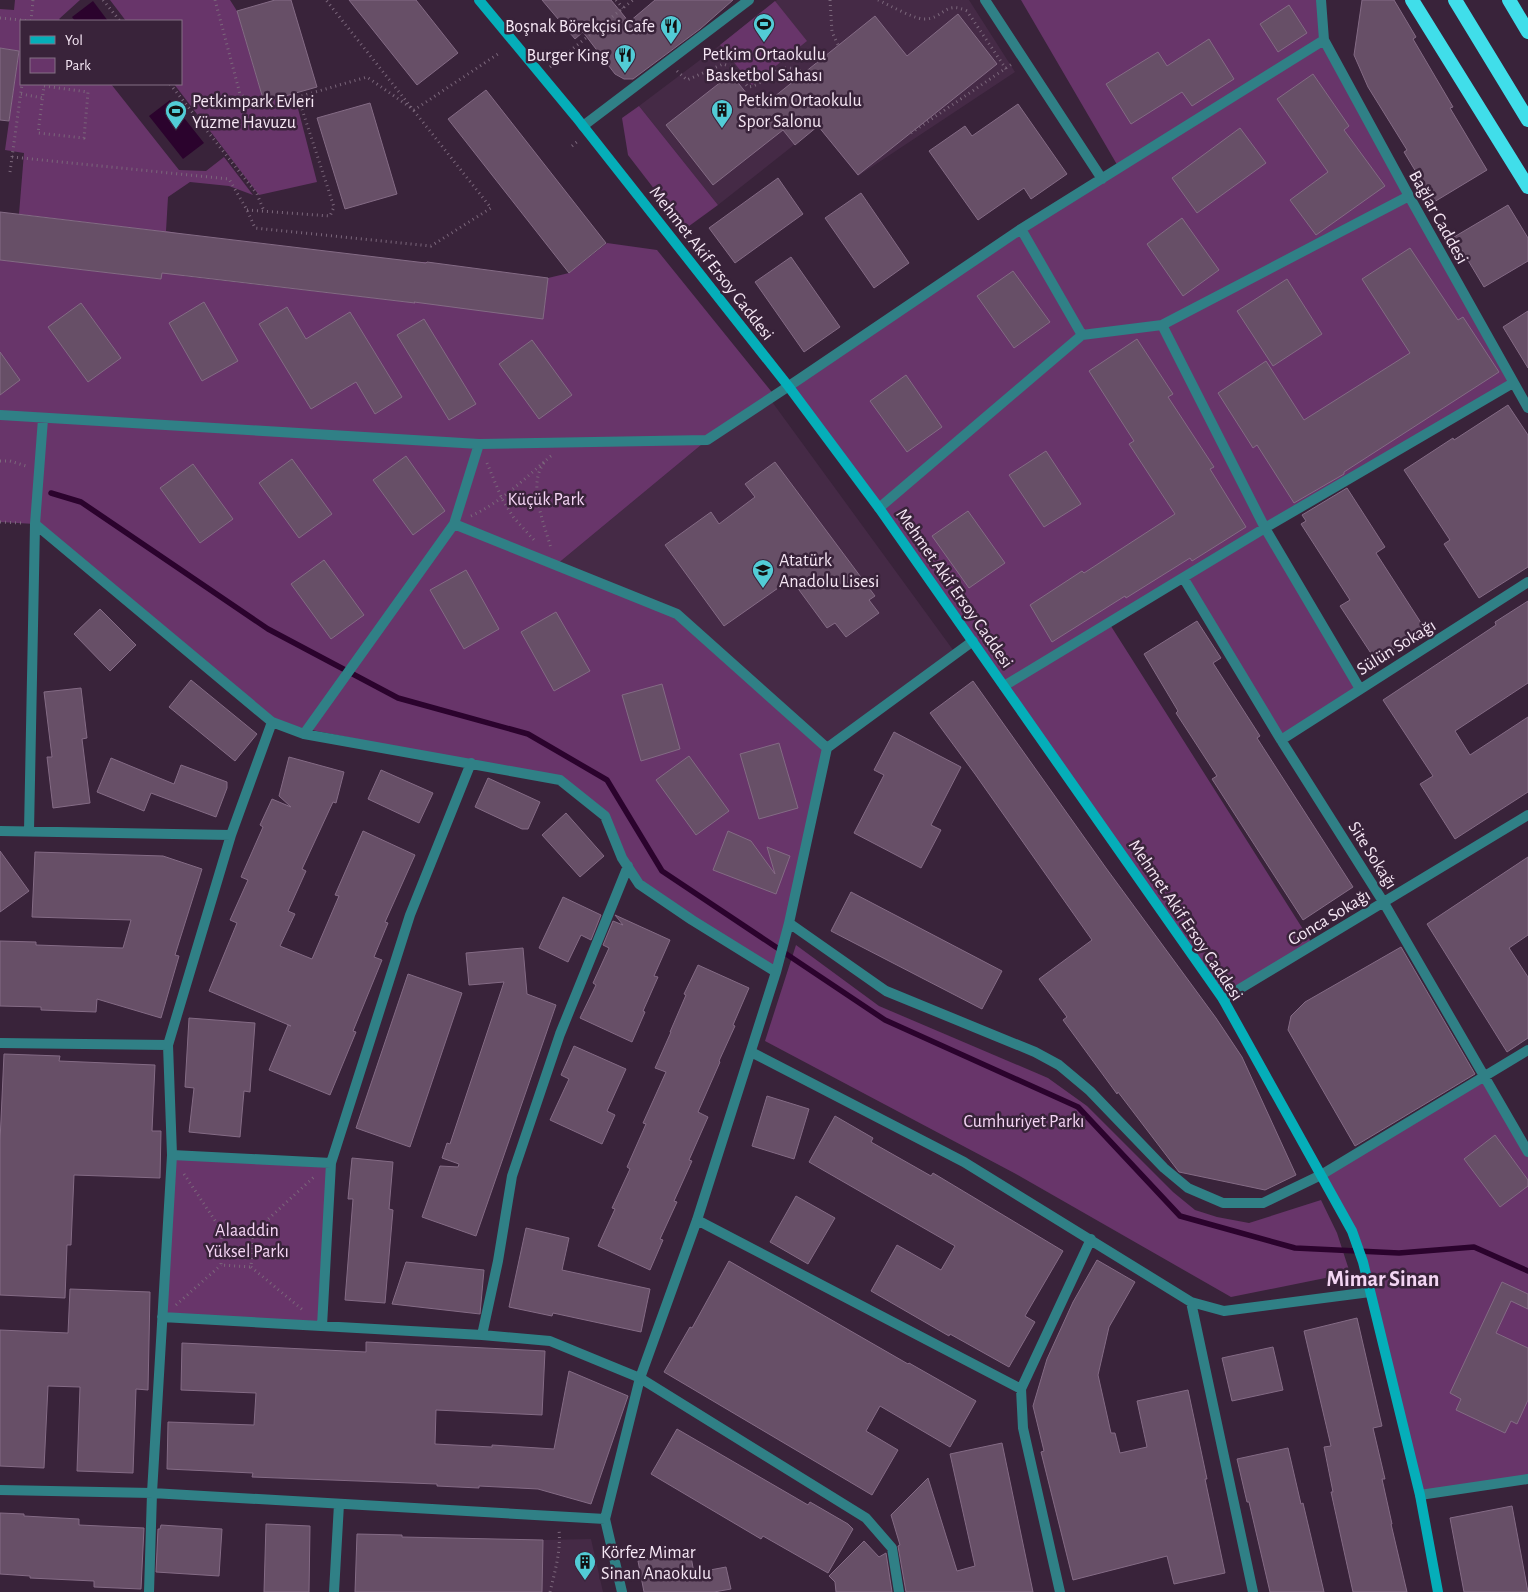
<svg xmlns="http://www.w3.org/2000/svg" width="1528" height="1592" viewBox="0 0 1528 1592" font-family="'Alegreya Sans',sans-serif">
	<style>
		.built { fill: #452a46 }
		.green { fill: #68356a }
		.water { fill: #2b032d }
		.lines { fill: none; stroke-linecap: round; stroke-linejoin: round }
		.stream { stroke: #2b032d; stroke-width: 5.5 }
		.building { fill: #674f67; stroke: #846b85 }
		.path { stroke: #7b677b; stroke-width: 3; stroke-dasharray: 1 4; stroke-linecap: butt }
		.minor { stroke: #308086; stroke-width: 10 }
		.secondary { stroke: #05aeb9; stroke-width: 10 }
		.trunk { stroke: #40deea; stroke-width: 14 }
		.labels { text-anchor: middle; stroke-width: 5; stroke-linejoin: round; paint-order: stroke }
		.poi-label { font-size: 18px; fill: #f5e6f4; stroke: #39233a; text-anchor: start }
		.street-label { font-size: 18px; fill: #f5e6f4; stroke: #39233a }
		.park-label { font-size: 18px; fill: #f5d5f5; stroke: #39233a }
		.district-label { font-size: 22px; font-weight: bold; fill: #f3d6f3; stroke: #39233a }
	</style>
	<rect width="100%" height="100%" fill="#39233a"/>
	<!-- built -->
	<path class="built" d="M777,0H969L1015,72L858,176L818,126L718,205L639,106L720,45Z
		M770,399L956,654L827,748L556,565L707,440Z
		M591,1539L603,1592H542L543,1540Z"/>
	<!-- green -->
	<path class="green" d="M15,0H80L59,19L61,21H21V84H111L179,170L206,171L224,157L253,195L229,186L190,182L168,197L166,231L188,235L184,276L407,302L412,262H427L421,302L543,318L548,278L569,273L607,243L657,250L775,396L707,440L556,565L677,614L827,748L776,972L639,884L605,816L560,780L272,722L35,524L0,522V260L161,279L166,232L19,214L24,153L5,150L19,51L0,48V9L14,10Z
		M110,0H230L237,11L264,102L294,93L317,182L259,195L174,84H181V21H126Z
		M1021,0H1321L1324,41L1513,383L1265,528L1360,689L1281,740L1184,579L1109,623L1313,945L1223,999L789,387L1119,168Z
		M775,1L807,41L752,85L720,45Z
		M639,106L718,205L685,229L628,155L622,118Z
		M796,945L879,1006L1048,1078L1087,1106L1173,1192L1195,1210L1217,1217L1249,1223L1321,1200L1337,1233L1350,1273L1231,1297L1016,1174L765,1041Z
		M1483,1077L1528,1152V1479L1420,1495L1363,1262L1321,1175Z
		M172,1155L331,1163L322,1326L162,1317Z"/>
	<!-- water -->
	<path class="water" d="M93,1L108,21H75L72,17Z
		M170,100L204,143L183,159L149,116Z"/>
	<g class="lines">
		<!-- stream -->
		<path class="stream" d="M51,493L81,502L268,629L398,698L528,734L607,780L662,871L885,1020L1078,1107L1180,1216L1295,1248L1399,1253L1474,1247L1528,1271"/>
	</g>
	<!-- building -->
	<path class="building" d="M275,0H291L317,87L264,102L237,11Z
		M349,0H416L458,53L417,85Z
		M542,0H611L629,22L655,0H733L700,29L633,79H624L615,74L583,32L575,39Z
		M1362,0H1394L1416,37L1413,39L1453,107L1450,108L1487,170L1434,202L1404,152L1407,150L1368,87L1354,55Z
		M1289,5L1307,33L1278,52L1260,24Z
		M958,14L997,64L858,175L818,126L795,145L783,130L713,185L666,125L731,74L759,109L875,16L907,56Z
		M1209,39L1234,79L1192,106L1182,92L1131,124L1106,84L1158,52L1167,66Z
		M0,48L19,51L9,121L0,120Z
		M1313,74L1349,126L1344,130L1385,186L1316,235L1290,200L1328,172L1277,99Z
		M486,90L606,243L569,273L448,119Z
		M370,103L397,194L345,209L317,118Z
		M1018,104L1067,174L1031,199L1024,188L978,220L929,151L965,126L972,136Z
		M1240,128L1266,163L1197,213L1172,178Z
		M778,178L803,214L735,263L709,228Z
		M861,193L909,263L874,288L825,218Z
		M1508,205L1528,238V261L1484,287L1454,237Z
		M0,212L426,263L427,262L548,278L543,319L414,302L415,303L162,273L161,279L0,260Z
		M1182,218L1219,270L1183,296L1147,244Z
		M1410,248L1458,320L1463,317L1499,372L1344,472V474L1294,503L1257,445L1253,448L1218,393L1266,361L1304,420L1410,353L1362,279Z
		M791,257L840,327L804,352L755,282Z
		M1013,271L1050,322L1014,348L977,296Z
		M1287,279L1322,334L1273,366L1237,311Z
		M204,302L238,361L202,381L169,323Z
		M81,303L121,358L88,382L48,327Z
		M287,307L306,339L350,312L402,397L375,414L356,382L311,409L259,324Z
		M1528,311V368L1503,327Z
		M424,319L476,404L449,420L397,335Z
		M1137,339L1173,394L1168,397L1214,467L1210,469L1246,527L1192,561L1190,558L1126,598L1125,596L1052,642L1030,605L1082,571L1084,573L1175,514L1129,444L1134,441L1089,371Z
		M532,340L572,395L539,419L499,364Z
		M0,352L20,380L0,395Z
		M906,375L942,427L907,452L870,401Z
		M1508,405L1528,435V567L1479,598L1444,544L1450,540L1404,470L1453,438L1454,440Z
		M1046,451L1081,504L1044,527L1009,475Z
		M406,456L445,511L413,535L373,480Z
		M292,459L332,514L299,538L259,483Z
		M775,462L875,596L869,600L879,613L846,637L835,623L827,628L791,579L724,626L665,545L711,512L719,524L755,497L745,484Z
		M193,464L233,519L200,543L160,488Z
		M1347,488L1385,547L1376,553L1425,629L1376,661L1340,606L1350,600L1301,524L1306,521L1302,515Z
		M968,511L1005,563L969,588L932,536Z
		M324,560L364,615L331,639L291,584Z
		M466,570L499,629L464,649L430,590Z
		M1528,601V683L1455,731L1470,755L1528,717V792L1455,839L1420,784L1433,776L1383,700L1496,625L1495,622Z
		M100,609L136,645L110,671L74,634Z
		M556,612L590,671L554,691L521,632Z
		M1197,621L1221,658L1213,663L1260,736L1257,738L1353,887L1303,920L1212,779L1217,776L1176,713L1178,711L1144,654Z
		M191,680L257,734L235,761L169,707Z
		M973,681L1106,868L1216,1018L1242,1057L1296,1175L1265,1190L1179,1172L1118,1092L1117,1094L1063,1020L1067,1017L1039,979L1092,940L975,774L930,713Z
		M662,684L680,749L641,761L622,695Z
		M81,688L87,738L82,739L90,803L53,808L47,757H52L44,692Z
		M894,732L961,767L931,825L941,830L921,868L854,833L884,775L874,770Z
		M779,743L798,808L759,819L740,754Z
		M689,756L729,811L696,835L656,780Z
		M289,757L344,772L336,803L333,802L302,869L306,871L288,911L295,914L280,946L312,959L339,896L335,895L363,831L415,855L385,922L388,923L374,957L382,960L353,1031L356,1032L330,1095L269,1070L288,1025L291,1026L209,991L237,923L230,920L248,880L241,877L263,827L260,825L272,799L291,807L279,796Z
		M111,758L174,784L181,765L227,782V788L216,817L151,793L144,811L97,792Z
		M381,770L433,793L419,823L368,799Z
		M488,778L540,802L528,829H522L475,807Z
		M566,813L604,856L580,877L542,835Z
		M728,831L751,841L775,874L767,847L790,856L776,894L713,870Z
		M0,851L29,891L0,912Z
		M35,852L163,856L202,869L175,955L179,956L161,1018L97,999L96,1012L41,1010V1007L0,1006V941L36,942V945L123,948L131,920L32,917Z
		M1528,857V935L1509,948L1528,977V1038L1507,1052L1427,924Z
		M851,892L1002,971L982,1009L831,931Z
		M563,897L601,915L591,940L581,935L568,962L539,948Z
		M615,915L670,940L654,976L658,977L643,1011L645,1012L632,1042L580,1018L596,985L593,983L609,948L603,945L613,921L623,925Z
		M1401,947L1475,1074L1355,1146L1288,1030L1291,1016L1305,1002Z
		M523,948L527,994L556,1005L476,1236L422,1217L440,1166L458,1167L459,1164L442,1158L447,1143L450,1144L504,982L469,985L466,953Z
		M698,965L749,988L733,1025L735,1026L719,1061L720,1062L698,1112L708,1117L689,1160L692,1161L674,1201L677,1202L660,1239L663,1240L650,1270L598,1246L615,1209L612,1208L630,1169L627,1167L646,1124L643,1123L666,1072L655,1068L671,1032H670L686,995L684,994Z
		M408,974L462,993L410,1147L356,1128Z
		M189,1018L255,1023L250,1092L244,1091L240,1137L189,1132L194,1088L185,1087Z
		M574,1046L626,1069L607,1111L615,1115L602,1144L550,1120L569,1079L561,1075Z
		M4,1054L60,1056L59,1061L155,1065L152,1131H161L160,1178L74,1175L71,1245H67L65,1298L0,1295V1141Z
		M767,1096L809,1109L794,1159L752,1146Z
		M835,1116L873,1138L871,1142L931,1176L933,1173L1063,1251L1025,1316L1035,1322L1009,1367L950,1334L949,1336L871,1291L897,1245L941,1270L955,1246L809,1162Z
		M1495,1135L1528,1180V1186L1500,1207L1464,1159Z
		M352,1158L393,1162L389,1209L393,1210L385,1303L345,1300L353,1199H348Z
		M796,1196L835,1218L808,1264L770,1242Z
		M526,1228L569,1238L562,1270L650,1289L641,1332L553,1313L552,1316L509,1307Z
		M1097,1260L1135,1282L1109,1327L1098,1375L1111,1433H1115L1120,1453L1147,1447L1137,1401L1188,1390L1207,1479H1205L1225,1573L1174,1584L1167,1556L1073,1580L1041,1452L1044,1451L1033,1406L1047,1359L1073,1302Z
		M729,1261L908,1364L909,1363L976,1401L950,1447L880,1406L866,1431L898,1450L872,1495L664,1372L690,1327L692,1328Z
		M406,1262L484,1270L480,1314L392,1304Z
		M1502,1282L1528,1294V1309L1511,1301L1496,1333L1528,1348V1400L1517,1424L1511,1421L1505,1433L1456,1410L1461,1399L1450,1393Z
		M70,1289L150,1292L148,1390L136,1389L133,1473L77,1471L80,1387L48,1386L44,1468L0,1466V1330L68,1333Z
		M1357,1318L1382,1426L1373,1428L1385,1479H1382L1392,1524H1391L1407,1592H1353L1331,1492H1333L1324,1447L1331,1446L1304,1331Z
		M366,1342L545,1351L542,1415L436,1410L435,1444L492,1447V1445L554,1449L569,1371L628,1396L591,1504L538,1489L479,1486V1488L437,1486V1484L252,1477L253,1473L167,1469L168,1422L254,1425L256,1393L181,1390L182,1343L366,1352Z
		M1273,1347L1283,1390L1232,1401L1222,1358Z
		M677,1429L808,1505L810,1502L848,1524L853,1529L828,1573L763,1536L761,1539L651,1474Z
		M1002,1443L1033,1592H906L898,1546L900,1545L891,1515L928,1478L957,1571L975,1566L950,1454Z
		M1288,1448L1301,1504L1303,1503L1324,1592H1270L1249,1502H1247L1237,1459Z
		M1512,1506L1528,1592H1464L1450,1518Z
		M0,1513L24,1514V1516L79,1519V1525L144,1528L141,1589L94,1587V1581L30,1578V1576L0,1574Z
		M266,1524L310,1526L309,1592H264Z
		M161,1525L222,1529L219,1576L156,1572L158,1529H160Z
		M357,1534L402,1535V1537L543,1540L542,1592H355Z
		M864,1541L879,1557L886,1553L892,1592H836L835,1582L829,1576Z
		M690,1551L694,1573L726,1567L731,1589L714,1592H644L638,1561Z"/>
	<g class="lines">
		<!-- path -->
		<path class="path" d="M103,0L120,21
			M215,0L240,94L260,108L367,77L414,110L498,54
			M616,0L623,8
			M830,0L832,32L838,45
			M878,0C889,5 912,18 923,19C943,20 944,0 967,11L1006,69
			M0,18L31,21
			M31,21L33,0
			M550,67L633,0
			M677,71L687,80L723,64L732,67L748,87C763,86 772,68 788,68C793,68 799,71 804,72
			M170,84L257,194L264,211
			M44,86L88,92L84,138L38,133Z
			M21,94L43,98
			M911,133L1012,64
			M572,146L579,140
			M12,157L229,179L247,210L255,228L431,246L491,208L326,0
			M10,172L22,84
			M247,210L330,216L334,207L298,97
			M551,456C523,476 544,523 551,548
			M0,461H10L26,466
			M487,463L502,499L514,518L534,540
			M471,516C499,503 520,483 544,462
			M0,522L22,523
			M184,1174L222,1231
			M253,1233L251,1267L221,1265L222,1231L253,1233L315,1176
			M251,1267L304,1311
			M176,1305L221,1265
			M550,1592C555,1571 561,1551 559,1530"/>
		<!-- minor -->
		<path class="minor" d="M985,0L1102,179
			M1321,0L1324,40L1409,196L1528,408
			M583,126L749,0
			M1021,229L1082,335
			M0,415L479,444L707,440L798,380L1021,229L1324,40
			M879,508L1082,335L1162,325
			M35,524L272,722L304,734L560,780L605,816L622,858L639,884L692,920L776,972
			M454,524L677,614L827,748
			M1184,579L1281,740L1384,903L1528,1152
			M1004,686L1265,528L1513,383
			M1360,689L1265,528L1162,325L1409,196
			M304,734L454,524L479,444
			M1281,740L1528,582
			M0,831L231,835
			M29,831L35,524L43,419
			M789,923L886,991L1035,1052L1059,1065L1090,1091L1164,1168L1188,1188L1223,1203H1263L1321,1175L1528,1050
			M1223,999L1528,815
			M0,1043L168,1045
			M751,1052L964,1162L1191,1302L1224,1311L1370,1292
			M172,1155L331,1163
			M697,1220L1021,1389
			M1191,1302L1253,1592
			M162,1317L482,1335L550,1341L640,1378L866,1518L892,1548L899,1592
			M322,1326L331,1163L410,915L471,763
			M482,1335L498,1261L512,1176L560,1034L628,866
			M0,1490L152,1493L605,1519
			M1420,1495L1528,1479
			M149,1592L152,1493L172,1155L168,1045L231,835L272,722
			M334,1592L339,1504
			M622,1592L605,1519L640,1378L697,1220L776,972L789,923L827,748L973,641
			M1060,1592L1023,1428L1021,1389L1091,1239"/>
		<!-- secondary -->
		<path class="secondary" d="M479,0L576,117L789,387L879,508L1223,999L1352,1231L1363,1262L1420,1495L1438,1592"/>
		<!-- trunk -->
		<path class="trunk" d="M1412,0L1528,187
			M1455,0L1528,120
			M1509,0L1528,32"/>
	</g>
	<!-- icons -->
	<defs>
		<g id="stadium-pin" transform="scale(1.125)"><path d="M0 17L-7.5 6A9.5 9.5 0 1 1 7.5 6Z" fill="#52ccd6" stroke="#39233a"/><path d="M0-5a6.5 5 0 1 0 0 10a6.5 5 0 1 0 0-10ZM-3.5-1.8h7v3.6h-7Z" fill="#111"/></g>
		<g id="restaurant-pin" transform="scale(1.125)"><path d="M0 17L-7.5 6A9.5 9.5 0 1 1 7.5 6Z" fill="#52ccd6" stroke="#39233a"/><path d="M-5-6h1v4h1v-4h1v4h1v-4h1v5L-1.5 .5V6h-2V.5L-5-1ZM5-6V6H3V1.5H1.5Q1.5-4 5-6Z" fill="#111"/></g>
		<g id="building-pin" transform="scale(1.125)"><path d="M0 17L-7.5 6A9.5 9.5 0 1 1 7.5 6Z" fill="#52ccd6" stroke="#39233a"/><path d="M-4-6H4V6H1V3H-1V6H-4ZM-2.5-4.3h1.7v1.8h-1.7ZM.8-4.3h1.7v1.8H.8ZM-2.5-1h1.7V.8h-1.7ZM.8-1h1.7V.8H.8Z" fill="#111"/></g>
		<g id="school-pin" transform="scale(1.125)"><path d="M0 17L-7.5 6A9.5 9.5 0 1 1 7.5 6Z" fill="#52ccd6" stroke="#39233a"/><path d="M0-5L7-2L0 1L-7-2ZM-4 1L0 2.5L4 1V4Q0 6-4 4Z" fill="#111"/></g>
	</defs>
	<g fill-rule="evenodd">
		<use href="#stadium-pin" x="764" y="24"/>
		<use href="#restaurant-pin" x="671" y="26"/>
		<use href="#restaurant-pin" x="625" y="55"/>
		<use href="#building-pin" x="722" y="110"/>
		<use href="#stadium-pin" x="176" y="111"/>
		<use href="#school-pin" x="763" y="570"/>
		<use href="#building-pin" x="585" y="1562"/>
	</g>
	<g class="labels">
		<!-- poi labels -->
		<g class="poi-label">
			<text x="655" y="32" text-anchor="end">Boşnak Börekçisi Cafe</text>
			<text x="764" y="60" text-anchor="middle">Petkim Ortaokulu<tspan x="764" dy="21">Basketbol Sahası</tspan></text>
			<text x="609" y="61" text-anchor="end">Burger King</text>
			<text x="738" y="106">Petkim Ortaokulu<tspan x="738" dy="21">Spor Salonu</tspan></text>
			<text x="192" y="107">Petkimpark Evleri<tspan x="192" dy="21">Yüzme Havuzu</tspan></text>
			<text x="779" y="566">Atatürk<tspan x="779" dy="21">Anadolu Lisesi</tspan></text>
			<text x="601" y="1558">Körfez Mimar<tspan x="601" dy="21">Sinan Anaokulu</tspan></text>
		</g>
		<!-- street labels -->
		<g class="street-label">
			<text transform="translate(1439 217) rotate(61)" y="6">Bağlar Caddesi</text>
			<text transform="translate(712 263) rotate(52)" y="6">Mehmet Akif Ersoy Caddesi</text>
			<text transform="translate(955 588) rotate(55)" y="6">Mehmet Akif Ersoy Caddesi</text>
			<text transform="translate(1396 647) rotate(-32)" y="6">Sülün Sokağı</text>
			<text transform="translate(1373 855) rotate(58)" y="6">Site Sokağı</text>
			<text transform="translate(1329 917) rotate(-31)" y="6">Gonca Sokağı</text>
			<text transform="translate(1186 920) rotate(56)" y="6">Mehmet Akif Ersoy Caddesi</text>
		</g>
		<!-- park labels -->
		<g class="park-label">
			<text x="546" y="505">Küçük Park</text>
			<text x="1024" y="1127">Cumhuriyet Parkı</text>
			<text x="247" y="1236">Alaaddin<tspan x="247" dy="21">Yüksel Parkı</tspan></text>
		</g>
		<!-- district labels -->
		<g class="district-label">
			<text x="1383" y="1286">Mimar Sinan</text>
		</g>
	</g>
	<!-- legend -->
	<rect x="20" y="20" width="162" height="65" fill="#39233a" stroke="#847184"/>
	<rect x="30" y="36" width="25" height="8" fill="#05aeb9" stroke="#847184"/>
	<text x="65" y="45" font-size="15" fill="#f5e6f4">Yol</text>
	<rect x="30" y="58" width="25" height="15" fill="#68356a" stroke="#847184"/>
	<text x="65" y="70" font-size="15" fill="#f5e6f4">Park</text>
</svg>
